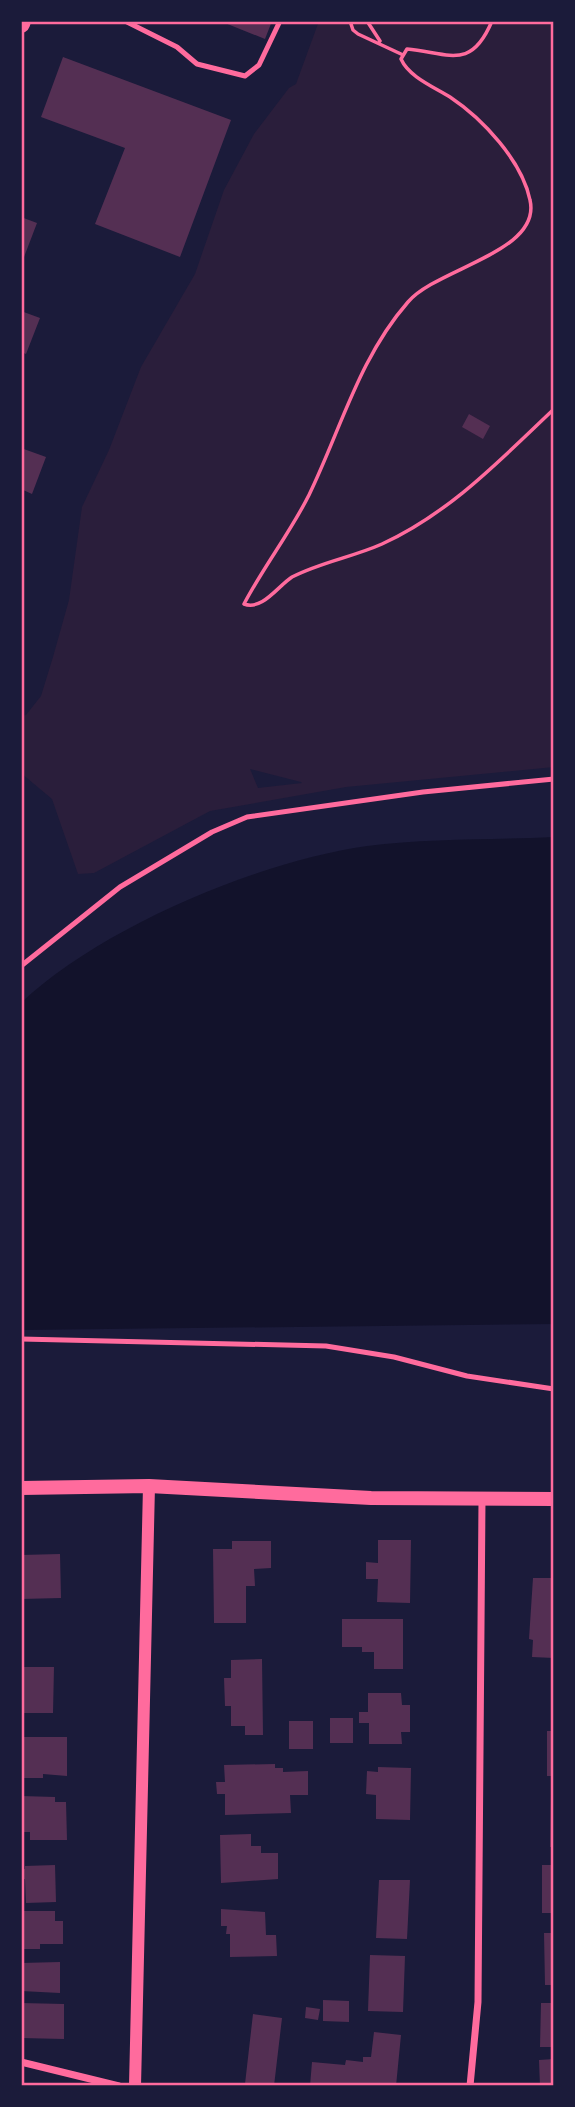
<svg xmlns="http://www.w3.org/2000/svg" width="575" height="2107" viewBox="0 0 575 2107" font-family="'Times New Roman',serif">
	<style>
		.green { fill: #2a1e3b; fill-rule: evenodd }
		.water { fill: #12122b }
		.building { fill: #542f53 }
		.lines { fill: none; stroke-linecap: round; stroke-linejoin: round }
		.path { stroke: #ff6b9d; stroke-width: 3.5 }
		.service { stroke: #ff6b9d; stroke-width: 5 }
		.minor { stroke: #ff6b9d; stroke-width: 7 }
		.tertiary { stroke: #ff6b9d; stroke-width: 12 }
		.secondary { stroke: #ff6b9d; stroke-width: 14 }
		.primary { stroke: #ff6b9d; stroke-width: 18 }
		.neatline { fill: none; stroke: #ff6b9d; stroke-width: 2.5 }
	</style>
	<rect width="100%" height="100%" fill="#1b1b3a"/>
	<!-- green -->
	<path class="green" d="M319,21H554V767L346,787L210,811L94,873L78,874L52,799L21,773V716L26,715L41,696L53,657L69,600L82,507L109,450L141,367L195,274L224,190L254,134L289,88L296,84ZM250,769L301,782L302,783L258,788Z"/>
	<!-- water -->
	<path class="water" d="M554,837V1324L21,1330V1003C100,928 259,861 367,846C428,838 493,840 554,837Z"/>
	<!-- building -->
	<path class="building" d="M220,21H272L265,39Z
		M63,57L231,120L180,257L95,224L125,148L41,117Z
		M21,217L37,223L21,265Z
		M21,311L40,318L26,354L21,352Z
		M469,414L490,426L483,439L462,427Z
		M21,448L46,457L32,494L21,489Z
		M378,1540H411L410,1603L377,1602L378,1579H366V1562L378,1563Z
		M232,1541H271V1568L254,1569L255,1586H246V1623H214L213,1549H232Z
		M60,1554L61,1598L21,1599V1555Z
		M533,1578H554V1658L532,1657L533,1640L529,1639Z
		M342,1619H403V1669H374V1652H362V1647H342Z
		M262,1659L263,1735H245V1726H231V1706H225L224,1678H231V1660Z
		M22,1667H54L53,1713H21Z
		M368,1693H401L402,1705H410V1732H401L402,1744H369V1723H359V1712H368Z
		M330,1718H353V1743H330Z
		M289,1721H313V1749H289Z
		M547,1731H554V1776H547Z
		M21,1737H67V1776L43,1774V1778H22Z
		M275,1764V1768H283V1772L308,1771V1795H290L291,1813L225,1815V1794H217L216,1782H225L224,1765Z
		M378,1767L411,1768L410,1820L376,1819V1795L366,1794L367,1771L378,1772Z
		M551,1795H554V1847H550Z
		M21,1796L55,1797V1802H66L67,1840H30V1832H21Z
		M251,1834V1846H261V1853H278V1879L221,1883L220,1835Z
		M55,1865L56,1902L26,1903L25,1879H21V1869H25V1866Z
		M542,1865H554V1913H542Z
		M379,1880H410L407,1939L376,1938Z
		M221,1909L265,1912L266,1935H276L277,1956L230,1957V1934H226L227,1926H221Z
		M21,1911H55V1921H63V1944H40V1949H23Z
		M544,1933H554V1985H545Z
		M370,1955L405,1956L403,2012L368,2011Z
		M60,1962V1993L21,1991V1963Z
		M323,2000L349,2001V2022L323,2021Z
		M21,2003L64,2004V2039L21,2038Z
		M541,2003H554V2047H540Z
		M306,2007L320,2009L318,2020L305,2018Z
		M253,2014L282,2018L274,2086L245,2084Z
		M374,2032L401,2035L396,2086H310L312,2062L345,2065L346,2060L363,2062V2057H371Z
		M554,2059V2086H540L539,2060Z"/>
	<g class="lines">
		<!-- path -->
		<path class="path" d="M350,21L353,30L358,34L401,54
			M367,21L380,41
			M492,21C471,71 449,53 407,49L401,59C409,77 434,87 450,97C483,119 522,161 530,200C542,252 437,268 408,302C359,358 341,429 309,495C290,533 264,566 244,604C262,611 278,586 292,577C321,562 353,557 382,544C450,513 501,459 554,409"/>
		<!-- service -->
		<path class="service" d="M125,21L177,47L197,64L245,76L259,65L280,21
			M21,966L120,887L212,832L247,817L423,792L554,779
			M21,1339L326,1346L394,1357L467,1376L554,1389"/>
		<!-- minor -->
		<path class="minor" d="M21,2062L119,2086
			M470,2086L478,2002L482,1500"/>
		<!-- tertiary -->
		<path class="tertiary" d="M135,2086L149,1486"/>
		<!-- secondary -->
		<path class="secondary" d="M21,1488L149,1486L371,1498L554,1499"/>
		<!-- primary -->
		<path class="primary" d="M21,24L22,21"/>
	</g>
	<!-- border -->
	<rect width="575" height="2107" fill="none" stroke="#1b1b3a" stroke-width="46"/>
	<rect x="23" y="23" width="529" height="2061" class="neatline"/>
</svg>
